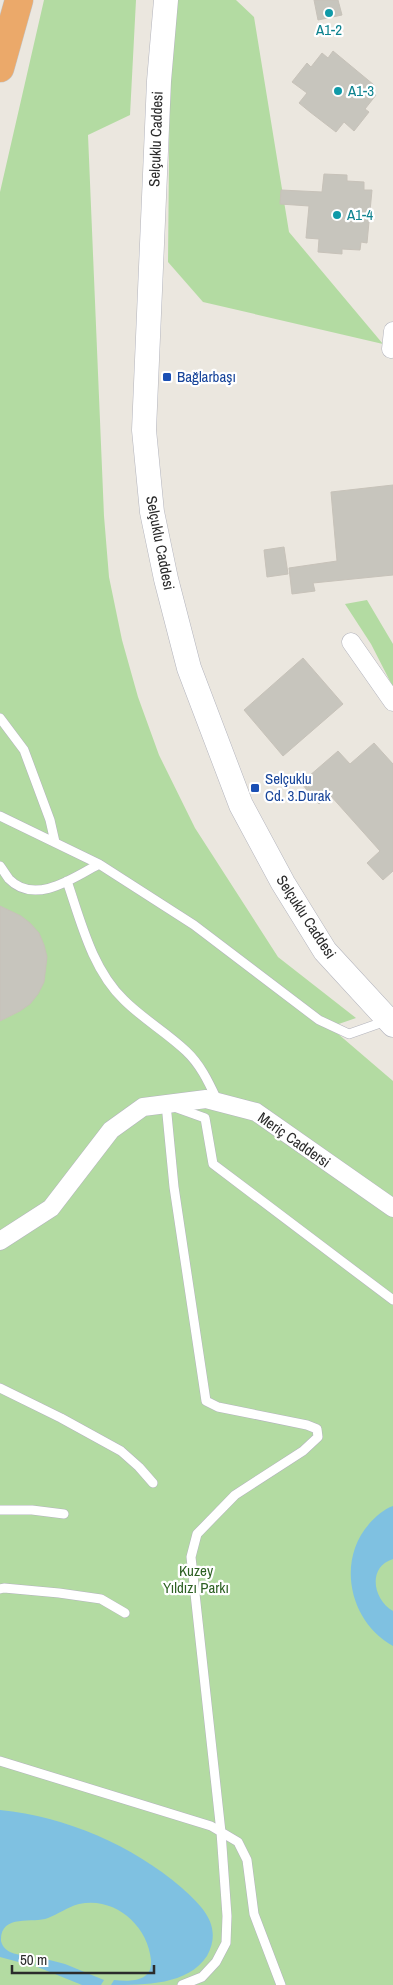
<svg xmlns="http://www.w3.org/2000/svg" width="393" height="1985" viewBox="0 0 393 1985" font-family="'Archivo Narrow',sans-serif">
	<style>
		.green { fill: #b3dba2 }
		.water { fill: #7fc1e1 }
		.building { fill: #c7c5bd; stroke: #c7c2b9 }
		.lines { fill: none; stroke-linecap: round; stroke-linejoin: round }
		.lane-casing { stroke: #b3b4bd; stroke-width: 10 }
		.street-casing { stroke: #b3b4bd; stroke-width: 19 }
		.secondary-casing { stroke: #b3b4bd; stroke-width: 25 }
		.highway-casing { stroke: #c4c4c4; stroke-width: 29 }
		.lane { stroke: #fff; stroke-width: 9 }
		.street { stroke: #fff; stroke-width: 18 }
		.secondary { stroke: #fff; stroke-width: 24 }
		.highway { stroke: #eba96a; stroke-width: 28 }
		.culture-dot { fill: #0f9aa8; stroke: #fff; stroke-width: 2 }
		.transit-dot { fill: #1a4fb4; stroke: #fff; stroke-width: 2 }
		.labels { text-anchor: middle; stroke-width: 4.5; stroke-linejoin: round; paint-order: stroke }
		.culture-label { font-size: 15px; fill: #0d838f; stroke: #fff; text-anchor: start }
		.street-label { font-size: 15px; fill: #2b2b2b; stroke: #fff }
		.transit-label { font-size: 15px; fill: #164399; stroke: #fff; text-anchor: start }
		.park-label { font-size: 15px; fill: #2d6023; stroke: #fff }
	</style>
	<rect width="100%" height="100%" fill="#ebe7df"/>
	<!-- green -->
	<path class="green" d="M44,0H136L130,115L88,135L104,516L109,577L122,640L138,697L159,755L195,828L278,957L356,1018L330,1027L393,1081V1985H0V192Z
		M174,0H236L254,17L289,232L383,344L203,302L168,262L170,55Z
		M367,600L393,644V687L371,644L345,604Z"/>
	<!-- water -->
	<path class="water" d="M393,1506V1559C367,1567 373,1600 393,1611V1646C350,1622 336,1562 369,1524C375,1517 384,1509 393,1506Z
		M0,1810C67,1817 132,1845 182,1888C203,1907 223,1926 207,1956C188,1985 145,1985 111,1985L114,1980C130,1982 153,1982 151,1960C148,1925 114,1896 79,1904C67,1907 59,1914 48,1918C33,1924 0,1913 1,1941C4,1954 18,1954 29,1957L26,1964L0,1957Z
		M38,1957L65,1964L104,1980L101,1985H82L35,1966Z"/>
	<!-- building -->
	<path class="building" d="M314,0H338L342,15L318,20Z
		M333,51L374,85L370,90L376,95L365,109L369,112L354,131L344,122L336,132L310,112L299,103L307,93L292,82L307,63L311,67L322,53L328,58Z
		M324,174L347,175V181L364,182V190H372L367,243L361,242L360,250L342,249V254L318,252L319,239L306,238L309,206L280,204L281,190L322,192Z
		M393,485V575L313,583L315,591L292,594L289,568L337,561L331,492Z
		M284,547L288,574L267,577L264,550Z
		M303,658L343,704L283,756L244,710Z
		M374,743L393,764V871L383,880L367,863L380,851L330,795L319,804L301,783L338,751L350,764Z
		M0,906L21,916L30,923L39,933L44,945L47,957L44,982L38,994L30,1004L20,1011L0,1021Z"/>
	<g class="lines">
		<!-- lane casing -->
		<g class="lane-casing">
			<path id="lane" d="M0,718L24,750L50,820L55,842
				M0,816L99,864L194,925L319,1020L349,1034L386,1021
				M0,866C3,870 6,875 9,879C35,906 75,877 99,864
				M67,881C81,922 92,969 124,1000C143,1019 166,1032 186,1051C201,1065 209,1083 218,1102
				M0,1388L61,1418L121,1451L139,1467L153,1483
				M0,1510H32L64,1514
				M0,1589L4,1588L59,1593L101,1599L125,1613
				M0,1761L211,1826L238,1842L247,1860L254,1914L281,1985
				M182,1985L202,1977L216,1962L226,1943L227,1916L221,1832L191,1557L197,1534L235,1495L303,1451L318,1437L317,1429L307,1425L218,1407L206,1401L174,1187L166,1104L205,1118L213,1164L393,1300"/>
		</g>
		<!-- street casing -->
		<g class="street-casing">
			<path id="street" d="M391,349L393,331
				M351,642L393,702
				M0,1241L51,1208L111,1130L143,1107L206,1099L256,1112L393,1208"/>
		</g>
		<!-- secondary casing -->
		<g class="secondary-casing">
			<path id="secondary" d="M166,0L159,81L144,430L152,512L166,579L189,668L241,805L283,883L325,951L393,1025"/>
		</g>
		<!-- highway casing -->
		<g class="highway-casing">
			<path id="highway" d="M0,68L19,0"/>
		</g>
		<!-- lane -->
		<use href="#lane" class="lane"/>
		<!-- street -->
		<use href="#street" class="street"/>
		<!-- secondary -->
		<use href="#secondary" class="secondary"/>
		<!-- highway -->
		<use href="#highway" class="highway"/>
	</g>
	<!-- markers -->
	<g class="culture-dot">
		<circle cx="329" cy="13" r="5"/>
		<circle cx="338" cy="91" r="5"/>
		<circle cx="337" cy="215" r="5"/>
	</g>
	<g class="transit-dot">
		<rect x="162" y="372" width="10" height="10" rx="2.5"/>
		<rect x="250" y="783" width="10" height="10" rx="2.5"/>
	</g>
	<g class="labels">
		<!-- culture labels -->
		<g class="culture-label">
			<text x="329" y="35" text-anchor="middle">A1-2</text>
			<text x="348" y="96">A1-3</text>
			<text x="347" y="220">A1-4</text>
		</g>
		<!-- street labels -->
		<g class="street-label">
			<text transform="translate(156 139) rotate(-88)" y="5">Selçuklu Caddesi</text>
			<text transform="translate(160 543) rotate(79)" y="5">Selçuklu Caddesi</text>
			<text transform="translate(306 917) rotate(57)" y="5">Selçuklu Caddesi</text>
			<text transform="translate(294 1140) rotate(35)" y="5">Meriç Caddersi</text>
		</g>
		<!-- transit labels -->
		<g class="transit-label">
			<text x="177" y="382">Bağlarbaşı</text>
			<text x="265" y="784">Selçuklu<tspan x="265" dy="17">Cd. 3.Durak</tspan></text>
		</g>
		<!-- park labels -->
		<g class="park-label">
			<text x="196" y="1576">Kuzey<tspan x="196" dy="17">Yıldızı Parkı</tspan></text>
		</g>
	</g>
	<!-- scale -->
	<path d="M12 1965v8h142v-8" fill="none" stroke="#2b2b2b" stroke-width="2.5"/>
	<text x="20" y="1965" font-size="15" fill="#2b2b2b" stroke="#ffffff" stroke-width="4" paint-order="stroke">50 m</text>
</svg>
